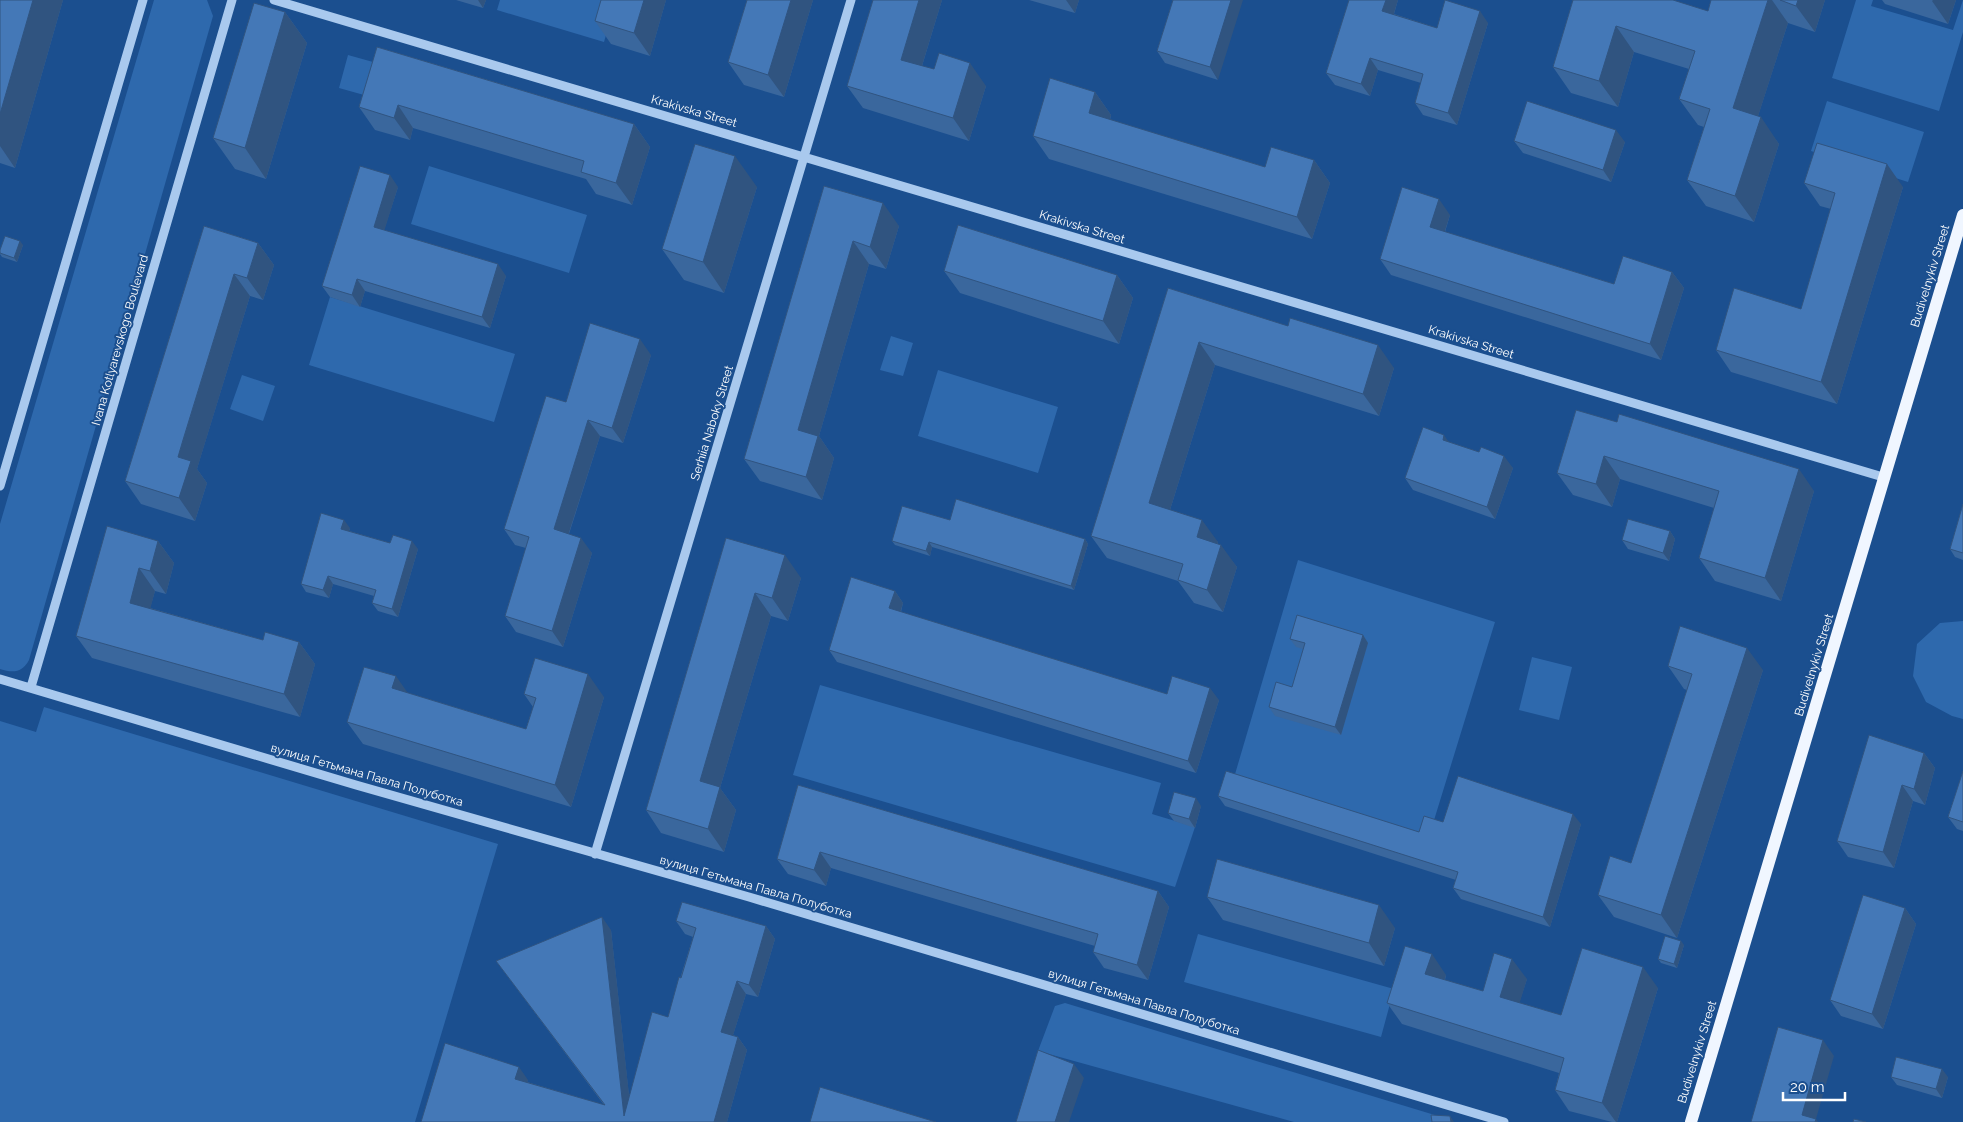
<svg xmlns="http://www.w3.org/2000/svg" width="1963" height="1122" viewBox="0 0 1963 1122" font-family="Raleway,sans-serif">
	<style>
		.green { fill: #2e69ad }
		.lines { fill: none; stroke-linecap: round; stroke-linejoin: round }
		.minor { stroke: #a9c9ee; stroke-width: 9 }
		.major { stroke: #f0f6ff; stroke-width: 12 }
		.wall { fill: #3a679d }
		.shaded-wall { fill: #305480 }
		.building { fill: #4478b7; stroke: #305480 }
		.labels { text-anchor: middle; stroke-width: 4; stroke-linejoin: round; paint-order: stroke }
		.street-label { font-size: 12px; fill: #fff; stroke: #1b4f8f }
	</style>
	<rect width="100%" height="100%" fill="#1b4f8f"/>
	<!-- green -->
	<path class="green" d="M154,0H207L213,16L29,660C22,673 13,673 0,669V524Z
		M500,0H616L604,42L497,10Z
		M1856,0H1873L1871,6L1953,30L1963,0V32L1939,111L1832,78Z
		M348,55L373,62L364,95L339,88Z
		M1827,101L1924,132L1908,182L1811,151Z
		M429,166L587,215L569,273L411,224Z
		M330,297L515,354L494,422L309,365Z
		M891,336L913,343L903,376L880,370Z
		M938,370L1058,407L1038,473L918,436Z
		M242,375L275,386L263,421L230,409Z
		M1298,560L1495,622L1427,843L1233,781Z
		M1963,621V719L1952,716L1926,702L1913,676L1917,644L1940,623Z
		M1532,657L1572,667L1559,720L1519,710Z
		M820,685L1161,783L1152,814L1195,827L1175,887L793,775Z
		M44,707L498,844L415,1122H0V721L36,732Z
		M1198,934L1394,989L1381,1037L1184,982Z
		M1065,1003L1438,1116V1122H1294L1038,1051L1055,1006Z"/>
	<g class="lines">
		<!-- minor -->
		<path class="minor" d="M274,0L1883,477
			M0,486L143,0
			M0,679L356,785L749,897L1504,1122
			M31,687L232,0
			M595,854L851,0"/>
		<!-- major -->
		<path class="major" d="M1691,1122L1963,215"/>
	</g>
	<!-- wall -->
	<path class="wall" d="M0,0H63L15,168L0,163Z
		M456,0H486L483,8Z
		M666,0L650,56L611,44L595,21Z
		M747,0H813L784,97L744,85L728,62Z
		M873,0H942L922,66L986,86L969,141L863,108L847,86Z
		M1029,0H1079L1075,13Z
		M1173,0L1218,80L1165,63L1157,51Z
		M1349,0H1398L1394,14L1437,28L1488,23L1457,125L1423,115L1415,103L1421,83L1378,70L1370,96L1335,85L1326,73Z
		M1573,0L1708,11L1711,0H1825L1815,32L1788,23L1758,116L1779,144L1754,222L1706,206L1687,180L1704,127L1698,125L1679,99L1689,69L1634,52L1618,107L1571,93L1553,67Z
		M1882,0H1956L1948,24L1885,4Z
		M285,12L307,43L266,179L235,169L213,138Z
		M377,47L634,124L650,147L632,205L596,194L586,179L413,128L410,140L375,130L359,107Z
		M1095,92L1111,115L1110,120L1265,167L1314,160L1330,183L1312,239L1049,159L1033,136Z
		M1514,141L1625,142L1611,182L1523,153Z
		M1804,183L1903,187L1837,404L1731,372L1716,350L1801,309L1831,209L1820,206Z
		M824,186L899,226L886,269L869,264L819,436L834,458L822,500L760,481L744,459Z
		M398,187L384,230L506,276L490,328L365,291L360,307L330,297L322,286Z
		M757,187L724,293L684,280L662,249Z
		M1450,215L1445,232L1614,284L1672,272L1684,288L1661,360L1391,275L1380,259Z
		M204,226L258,243L274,265L263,300L250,296L199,462L197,469L207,483L195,521L141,504L125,481Z
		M23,245L17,262L2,257L0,254V250Z
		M944,271L1117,275L1133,298L1119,344L960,293Z
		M1168,288L1394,368L1379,416L1215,365L1170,510L1218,542V544L1237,567L1223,612L1194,603L1178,581L1107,558L1091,536Z
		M651,355L623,443L600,436L569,534L592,553L563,647L516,632L505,616L526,548L515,545L504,529L566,402Z
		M1576,410L1814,491L1781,601L1715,581L1699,558L1714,508L1620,479L1612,507L1573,495L1557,473Z
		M1449,442L1479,452L1513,468L1495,519L1413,490L1405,478Z
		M1963,504V560L1955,557L1950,549Z
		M950,520L1085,539L1088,544L1074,590L932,547L930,556L895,545L892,541Z
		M350,528L349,531L390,543L418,549L398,617L378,611L372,603L374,596L333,584L329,598L306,592L301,584Z
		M1670,531L1675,539L1669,561L1628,549L1622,540Z
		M726,538L801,578L788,621L771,616L720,788L736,810L724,852L661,833L646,810Z
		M158,541L174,563L166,594L155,591L150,608L263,640L299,642L315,664L300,717L92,658L76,636Z
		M895,591L903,603L901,612L1167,694L1219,700L1196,773L837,662L829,650Z
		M1363,635L1368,643L1341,735L1275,716L1269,707L1292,687L1303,649L1296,647L1290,639Z
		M1668,666L1763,670L1677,938L1614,917L1598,895L1631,863L1687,690L1684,689Z
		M408,693L526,729L533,707L524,694L604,697L571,807L363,744L347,722Z
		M1924,753L1935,768L1925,805L1913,801L1894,868L1848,857L1837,841Z
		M1963,771V831L1957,829L1948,817Z
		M798,785L1158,891L1169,907L1148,980L1104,968L1093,952L1095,946L831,868L826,886L788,874L777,859Z
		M1218,796L1419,832L1443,822L1581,824L1550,927L1461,899L1453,888L1456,880L1225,806Z
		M1201,806L1195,828L1174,821L1168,813Z
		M1207,897L1395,928L1384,966L1223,920Z
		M1905,908L1916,924L1883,1029L1841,1016L1830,1000Z
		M676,921L766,926L775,939L758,997L746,994L733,1035L738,1037L747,1050L727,1122H421L528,1080L527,1082L604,1105L496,961L611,930L629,1096L668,1017L693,937L685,934Z
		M1684,945L1677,968L1661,963L1658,959Z
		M1446,975L1445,980L1483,991L1527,979L1519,1003L1561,1015L1658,988L1617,1122H1612L1569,1111L1555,1090L1559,1073L1402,1024L1387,1003Z
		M1891,1077H1948L1942,1098L1897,1085Z"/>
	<!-- shaded-wall -->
	<path class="shaded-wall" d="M33,0H63L15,168L0,146V114Z
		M478,0H486L483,8Z
		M644,0H666L650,56L634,33Z
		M791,0H813L784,97L768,75Z
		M919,0H942L917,82L901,60Z
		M1066,0H1079L1075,13Z
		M1231,0H1243L1218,80L1210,67Z
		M1386,0H1398L1391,23L1382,11Z
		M1768,0H1772L1788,23L1752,135L1733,108Z
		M1798,0H1825L1815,32L1796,6Z
		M1933,0H1956L1948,24L1932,1Z
		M1480,11L1488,23L1457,125L1448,113Z
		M285,12L307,43L266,179L245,148Z
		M1616,26L1634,52L1618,107L1599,81Z
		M1370,58L1378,70L1370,96L1361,84Z
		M970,63L986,86L969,141L953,118Z
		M1095,92L1111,115L1105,136L1089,113Z
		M398,105L413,128L410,140L394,118Z
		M1761,117L1779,144L1754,222L1735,196Z
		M634,124L650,147L632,205L616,183Z
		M1616,130L1625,142L1611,182L1603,170Z
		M735,156L757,187L724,293L703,262Z
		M1314,160L1330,183L1312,239L1297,217Z
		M1887,164L1903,187L1837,404L1821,382Z
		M390,175L398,187L382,238L374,227Z
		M1439,199L1450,215L1441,243L1430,227Z
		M883,203L899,226L886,269L870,247Z
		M20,241L23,245L17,262L14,258Z
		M853,241L869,264L819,436L834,458L822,500L806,477L798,430Z
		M258,243L274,265L263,300L247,278Z
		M498,264L506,276L490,328L482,317Z
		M1672,272L1684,288L1661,360L1650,344Z
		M234,274L250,296L197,469L207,483L195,521L179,498L178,457Z
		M1117,275L1133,298L1119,344L1103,321Z
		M357,279L365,291L360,307L352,295Z
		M640,339L651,355L623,443L612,428Z
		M1199,342L1215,365L1165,526L1149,503Z
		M1378,345L1394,368L1379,416L1363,394Z
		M588,420L600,436L565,545L554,529Z
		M1444,435L1452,447L1443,440Z
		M1504,456L1513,468L1495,519L1487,507Z
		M1604,456L1620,479L1612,507L1596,484Z
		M1799,469L1814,491L1781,601L1765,578Z
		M344,520L350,528L347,537L341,529Z
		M1202,520L1218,542L1213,560L1197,537Z
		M1670,531L1675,539L1669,561L1663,553Z
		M581,538L592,553L563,647L552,631Z
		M1085,539L1088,544L1074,590L1071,586Z
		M158,541L174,563L166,594L150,571Z
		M412,541L418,549L398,617L392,609Z
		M929,542L932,547L930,556L926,551Z
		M1221,545L1237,567L1223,612L1207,590Z
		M785,555L801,578L788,621L772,598Z
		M139,568L155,591L146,625L130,603Z
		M328,576L333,584L329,598L323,590Z
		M895,591L903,603L898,620L889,608Z
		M755,593L771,616L720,788L736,810L724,852L708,829L700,781Z
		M1363,635L1368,643L1341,735L1335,727Z
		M299,642L315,664L300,717L284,694Z
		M1747,648L1763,670L1677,938L1661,915Z
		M588,674L604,697L571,807L555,785Z
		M396,676L412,699L392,688Z
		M1210,688L1219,700L1196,773L1188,761Z
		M1924,753L1935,768L1925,805L1914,789Z
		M1902,785L1913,801L1894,868L1883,852Z
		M1196,798L1201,806L1195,828L1189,819Z
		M1573,814L1581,824L1550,927L1543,917Z
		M820,852L831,868L826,886L814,870Z
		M1158,891L1169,907L1148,980L1137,965Z
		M1379,905L1395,928L1384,966L1369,943Z
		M1905,908L1916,924L1883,1029L1872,1014Z
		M602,917L611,930L632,1122L624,1116Z
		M766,926L775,939L758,997L749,985Z
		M1681,941L1684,945L1677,968L1674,964Z
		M1432,954L1446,975L1440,995L1425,974Z
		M1512,959L1527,979L1515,1018L1500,997Z
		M1643,967L1658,988L1617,1122H1616L1602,1103Z
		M737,981L746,994L730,1045L721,1032Z
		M738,1037L747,1050L727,1122H714Z
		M1823,1040L1834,1056L1816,1119L1818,1122H1807L1802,1115Z
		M1074,1064L1084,1078L1069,1122H1055Z
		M519,1067L528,1080L524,1092L515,1079Z
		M1942,1069L1948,1077L1942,1098L1936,1089Z
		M1450,1116L1454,1122H1451Z"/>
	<!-- building -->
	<path class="building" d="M0,0H33L0,114Z
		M601,0H644L634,33L595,21Z
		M747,0H791L768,75L728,62Z
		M873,0H919L901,60L934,69L939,53L970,63L953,118L847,86Z
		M1173,0H1231L1210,67L1157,51Z
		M1349,0H1386L1382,11L1437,28L1445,0L1480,11L1448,113L1415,103L1423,74L1370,58L1361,84L1326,73Z
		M1573,0H1673L1708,11L1711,0H1768L1733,108L1761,117L1735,196L1687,180L1710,109L1679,99L1695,51L1616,26L1599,81L1553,67Z
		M1780,0H1798L1796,6Z
		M254,3L285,12L245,148L213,138Z
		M377,47L634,124L616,183L581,172L584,161L398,105L394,118L359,107Z
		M1050,78L1095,92L1089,113L1265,167L1271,147L1314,160L1297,217L1033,136Z
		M1527,101L1616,130L1603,170L1514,141Z
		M1817,143L1887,164L1821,382L1716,350L1734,288L1801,309L1835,193L1804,183Z
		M695,144L735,156L703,262L662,249Z
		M360,166L390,175L374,227L498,264L482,317L357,279L352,295L322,286Z
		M824,186L883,203L870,247L853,241L798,430L818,436L806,477L744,459Z
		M1402,187L1439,199L1430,227L1614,284L1623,256L1672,272L1650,344L1380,259Z
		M958,225L1117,275L1103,321L944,271Z
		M204,226L258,243L247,278L234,274L183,440L178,457L191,461L179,498L125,481Z
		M5,236L20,241L14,258L0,253V250Z
		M1168,288L1288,326L1290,318L1378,345L1363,394L1199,342L1149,503L1202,520L1197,537L1221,545L1207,590L1178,580L1183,564L1091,536Z
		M590,323L640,339L612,428L588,420L554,529L581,538L552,631L505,616L529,537L504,529L546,396L566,402Z
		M1576,410L1617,422L1619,414L1799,469L1765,578L1699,558L1719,491L1604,456L1596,484L1557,473Z
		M1423,427L1444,435L1443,440L1479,452L1481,447L1504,456L1487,507L1405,478Z
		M956,499L1085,539L1071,586L929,542L926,551L892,541L902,506L950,520Z
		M1963,504V553L1950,549Z
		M321,513L344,520L341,529L390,543L393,535L412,541L392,609L372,603L376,590L328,576L323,590L301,584Z
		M1628,519L1670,531L1663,553L1622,540Z
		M107,526L158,541L150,571L139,568L130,603L263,640L265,632L299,642L284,694L76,636Z
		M726,538L785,555L772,598L755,593L700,781L720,787L708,829L646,810Z
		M851,577L895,591L889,608L1167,694L1172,676L1210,688L1188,761L829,650Z
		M1297,615L1363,635L1335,727L1269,707L1276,682L1292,687L1305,643L1290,639Z
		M1680,626L1747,648L1661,915L1598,895L1610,856L1631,863L1692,674L1668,666Z
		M535,658L588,674L555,785L347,722L364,667L396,676L392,688L526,729L536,698L524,694Z
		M1869,735L1924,753L1914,789L1902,785L1883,852L1837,841Z
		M1226,771L1419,832L1424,816L1443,822L1458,776L1573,814L1543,917L1453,888L1458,872L1218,796Z
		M1963,771V822L1948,817Z
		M798,785L1158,891L1137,965L1093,952L1098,934L820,852L814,870L777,859Z
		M1174,792L1196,798L1189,819L1168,813Z
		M1217,859L1379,905L1369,943L1207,897Z
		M1863,895L1905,908L1872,1014L1830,1000Z
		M682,902L766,926L749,985L737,981L721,1032L738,1037L714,1122H421L445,1043L519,1067L515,1079L605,1105L496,961L602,917L624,1116L652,1012L668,1017L679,977L681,978L696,928L676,921Z
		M1665,936L1681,941L1674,964L1658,959Z
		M1405,946L1432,954L1425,974L1483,991L1494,953L1512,959L1500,997L1561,1015L1582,948L1643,967L1602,1103L1555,1090L1564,1058L1387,1003Z
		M1778,1027L1823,1040L1802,1115L1816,1119L1815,1122H1751Z
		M1038,1050L1074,1064L1055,1122H1016Z
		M1896,1057L1942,1069L1936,1089L1891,1077Z
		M820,1087L936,1122H810Z
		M1431,1115L1450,1116L1451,1122H1432Z
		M1854,1119L1866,1122H1853Z"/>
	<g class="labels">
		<!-- street labels -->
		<g class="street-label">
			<text transform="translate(694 111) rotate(16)" y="4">Krakivska Street</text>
			<text transform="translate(1082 227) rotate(17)" y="4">Krakivska Street</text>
			<text transform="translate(1930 276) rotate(-73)" y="4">Budivelnykiv Street</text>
			<text transform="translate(120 340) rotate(-74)" y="4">Ivana Kotlyarevskogo Boulevard</text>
			<text transform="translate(1471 342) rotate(17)" y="4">Krakivska Street</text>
			<text transform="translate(712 423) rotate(-73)" y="4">Serhiia Naboky Street</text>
			<text transform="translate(1814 665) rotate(-73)" y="4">Budivelnykiv Street</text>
			<text transform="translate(367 775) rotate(16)" y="4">вулиця Гетьмана Павла Полуботка</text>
			<text transform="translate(756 887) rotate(16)" y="4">вулиця Гетьмана Павла Полуботка</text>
			<text transform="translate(1144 1002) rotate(17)" y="4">вулиця Гетьмана Павла Полуботка</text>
			<text transform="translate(1697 1052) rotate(-73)" y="4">Budivelnykiv Street</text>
		</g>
	</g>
	<!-- scale -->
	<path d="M1783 1092v8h62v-8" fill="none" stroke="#ffffff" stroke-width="2.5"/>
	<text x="1790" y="1092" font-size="15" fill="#ffffff" stroke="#1b4f8f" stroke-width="4" paint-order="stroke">20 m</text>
</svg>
